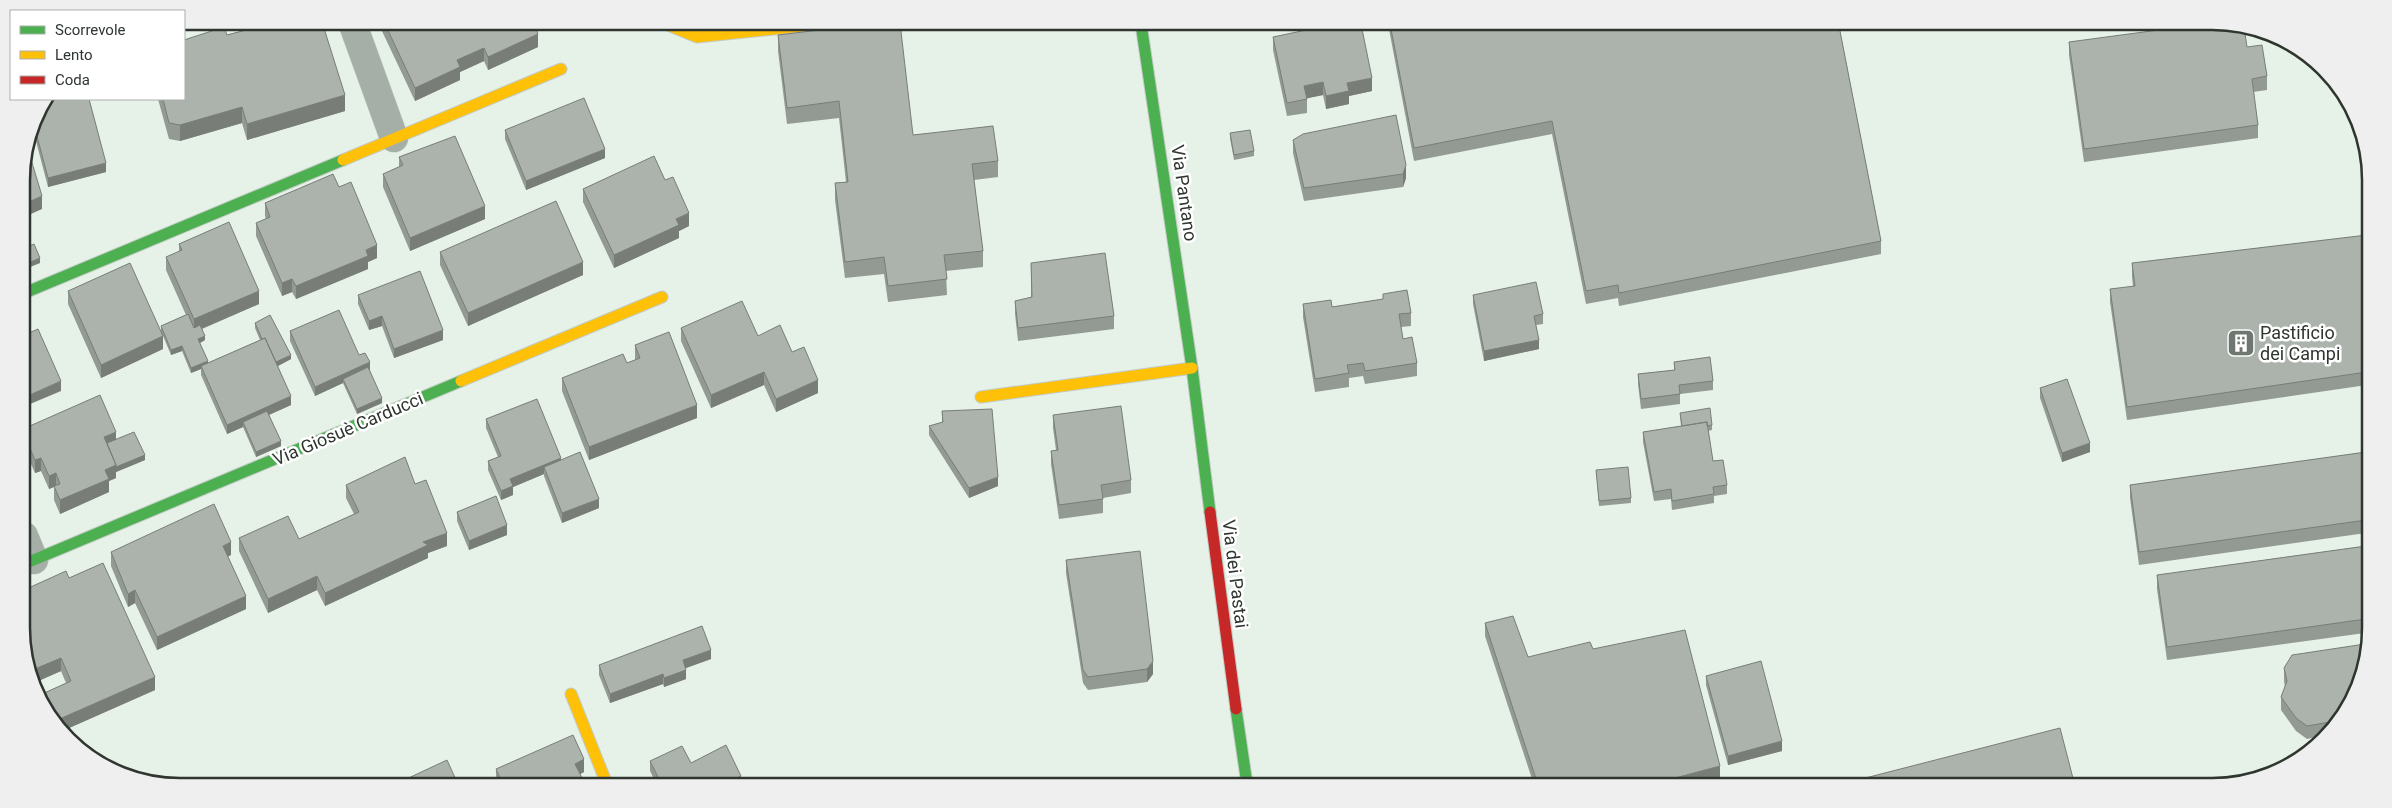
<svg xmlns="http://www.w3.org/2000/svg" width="2392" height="808" viewBox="0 0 2392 808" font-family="Roboto,sans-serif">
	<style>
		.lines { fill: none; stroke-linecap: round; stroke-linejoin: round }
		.street-casing { stroke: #c2cbc4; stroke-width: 29 }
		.fast-casing { stroke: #c2cbc4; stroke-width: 13 }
		.slow-casing { stroke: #c2cbc4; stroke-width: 13 }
		.jam-casing { stroke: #c2cbc4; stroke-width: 13 }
		.street { stroke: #a6afa7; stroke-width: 28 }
		.fast { stroke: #4caf50; stroke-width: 11 }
		.slow { stroke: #ffc107; stroke-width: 11 }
		.jam { stroke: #c62828; stroke-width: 11 }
		.wall { fill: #939a94 }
		.shaded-wall { fill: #787d78 }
		.building { fill: #abb3ac; stroke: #787d78 }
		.labels { text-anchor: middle; stroke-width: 5; stroke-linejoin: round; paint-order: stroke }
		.street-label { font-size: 18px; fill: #2e362f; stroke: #fff }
		.poi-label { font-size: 18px; fill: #2e362f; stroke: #fff; text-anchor: start }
		.rim { fill: none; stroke: #2e362f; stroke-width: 2.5 }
	</style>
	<rect width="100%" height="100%" fill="#e6f1e8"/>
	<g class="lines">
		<!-- street casing -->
		<g class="street-casing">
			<path id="street" d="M352,22L394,138
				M24,536L34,560"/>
		</g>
		<!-- fast casing -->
		<g class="fast-casing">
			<path id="fast" d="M1141,24L1192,368L1210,512
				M22,294L343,160
				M24,564L461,381
				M1236,709L1247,784"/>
		</g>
		<!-- slow casing -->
		<g class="slow-casing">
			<path id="slow" d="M663,23L697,37L831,23
				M343,160L561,69
				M461,381L662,297
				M981,397L1192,368
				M571,694L606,782"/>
		</g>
		<!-- jam casing -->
		<g class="jam-casing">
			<path id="jam" d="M1210,512L1236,709"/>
		</g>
		<!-- street -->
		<use href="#street" class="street"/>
		<!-- fast -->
		<use href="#fast" class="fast"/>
		<!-- slow -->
		<use href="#slow" class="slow"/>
		<!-- jam -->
		<use href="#jam" class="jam"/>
	</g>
	<!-- wall -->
	<path class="wall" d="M239,21L328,22L323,23L345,111L247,140L242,123L180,141L169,139L158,99H184L227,35L242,31Z
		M381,22H533L538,47L488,70L484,61L460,72V80L415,101L381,29Z
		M1209,24H1252L1210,31Z
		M1388,24L1839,26L1881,241V254L1619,306L1618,298L1586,304L1552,134L1414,161Z
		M778,35L913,135L998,161V177L974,180L983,251V267L946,271L947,295L888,302L884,274L845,278L835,200V183L846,182L839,118L787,124L778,51Z
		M1273,37L1372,91L1349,96V104L1326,109L1323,95L1307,98V113L1287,116L1273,50Z
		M2069,42L2247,47L2267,76V90L2253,92L2258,125V138L2084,162L2069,55Z
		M1396,115L1406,178L1403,187L1304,201L1293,153V140Z
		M33,119L106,172L48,187L32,126Z
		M505,130L605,158L526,190L505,139Z
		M1230,133L1254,151V156L1234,160L1230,138Z
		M399,157L485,219L410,251L383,187V174L399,167Z
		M665,180L689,226L679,231V238L614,268L583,202V189Z
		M339,187L377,258L368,262V269L296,299L292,292L282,296L256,236V223L266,219L265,216V203Z
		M2367,235V385L2127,420L2110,302V289L2133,287L2132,276V263Z
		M179,244L259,304L202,329L205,340L200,343L208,363L260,340L255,328V323L291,359L278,366L291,405L269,415L281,446L256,457L243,427L227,434L201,375V369L191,373L182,351L171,355L163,336V349L101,378L68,304V291L161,331V326L186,315L166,270V257L179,252Z
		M440,252L583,275L468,326L440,265Z
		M1031,263L1114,316V329L1018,341L1015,314V301L1031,297Z
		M1383,294L1411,313V326L1401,327L1403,339L1417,363V376L1365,384L1363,376L1349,378V387L1315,392L1303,317V304L1332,307L1383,299Z
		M358,295L443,340L394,358L382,326L369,330L358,304Z
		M1473,295L1543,314V324L1536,325L1539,349L1484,361L1473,304Z
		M681,328L758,336L792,352L818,393L776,412L764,385L711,408L681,341Z
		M290,331L359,355L370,371L382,403L357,414L343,383L315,396L290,341Z
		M635,345L697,418L589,460L562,391V378L627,363L635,360Z
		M1674,362L1713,381V390L1680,394V404L1641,409L1638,384V374L1674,370Z
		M2040,388L2090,452L2062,462L2040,398Z
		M942,411L998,486L969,498L929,435V426L942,422Z
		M1680,413L1712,425V430L1708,431L1713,461L1727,485V494L1714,496V503L1672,510L1671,499L1654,501L1643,442V432L1681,426Z
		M1053,415L1131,480V493L1103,498V513L1059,519L1051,464V451L1056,450L1053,428Z
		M486,419L561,460L599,508L562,523L544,476V474L513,487V495L501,500L488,470V461L498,457L486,428Z
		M23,429L116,439L145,460L116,472V478L109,481V492L60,514L54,500V487L49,489L41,471L35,473L23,446Z
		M2366,452V533L2139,565L2130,498V485Z
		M1596,470L1631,498V503L1599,506Z
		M415,484L447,546L428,553V558L325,606L317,590L268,613L239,551V538L299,539L354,514L346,498V485Z
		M457,512L507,535L469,550L457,521Z
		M2366,546L2365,633L2167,660L2157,589V575Z
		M111,552L231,555L228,556L246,609L157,650L135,603L128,607L111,566Z
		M1066,560L1153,674L1147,682L1088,690L1083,683L1066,573Z
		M69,578L155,690L60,732L42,694L66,683L61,671L36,682Z
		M1485,623L1528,657L1720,779L1697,785H1534L1485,636Z
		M711,659L686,668V679L664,687L663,684L610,703L599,675V665Z
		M2284,668L2344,716L2326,735L2307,739L2296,731L2281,710V697L2285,687L2284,681Z
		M1706,676L1782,751L1728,765L1706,685Z
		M650,761L691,763L741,783H656L650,771Z
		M496,769L584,772L580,774L584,782H496Z"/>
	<!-- shaded-wall -->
	<path class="shaded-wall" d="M191,21H202L184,29V25Z
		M538,34V47L488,70V57Z
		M484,48V61L460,72V80L415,101V88L457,60Z
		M1372,78V91L1349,96V104L1326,109V96L1347,83Z
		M1323,82V95L1304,99V86Z
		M345,95V111L247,140V124Z
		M242,107V123L180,141V125Z
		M605,149V158L526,190V181Z
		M106,163V172L48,187V178Z
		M1406,165V178L1403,187V174Z
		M42,196V209L22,218V205Z
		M485,206V219L410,251V238Z
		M689,213V226L679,231V238L614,268V255L676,219Z
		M377,245V258L368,262V269L296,299V286L366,250Z
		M40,258V263L23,270V265Z
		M583,262V275L468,326V313Z
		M292,279V292L282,296V283Z
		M259,291V304L194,332V319Z
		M382,316V326L369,330V321Z
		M443,330V340L394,358V349Z
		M163,336V349L101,378V365Z
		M205,336V340L198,344V339Z
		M1539,340V349L1484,361V351Z
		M182,346V351L171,355V350Z
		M291,355V359L274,368V363Z
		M208,361V366H201V369L191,373V368Z
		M370,362V371L343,379V383L315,396V387Z
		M764,372V385L711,408V395Z
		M818,380V393L776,412V399Z
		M61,381V391L23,407V398Z
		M291,396V405L244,426L243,422V427L227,434V425Z
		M382,398V403L357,414V409Z
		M697,405V418L589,460V447Z
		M116,432V445L106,449L104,437Z
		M281,441V446L256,457V452Z
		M2090,443V452L2062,462V453Z
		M145,455V460L116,472V478L109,481V492L60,514V500L105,470L116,465Z
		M41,458V471L35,473V460Z
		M561,458V467H544V474L513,487V495L501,500V491L510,479Z
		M56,473V486L49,489V476Z
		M998,477V486L969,498V488Z
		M599,499V508L562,523V513Z
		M507,525V535L469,550V541Z
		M447,533V546L428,553V558L325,606V593L423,542Z
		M231,542V555L223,559V546Z
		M317,576V590L268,613V599Z
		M135,590V603L128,607V594Z
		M246,596V609L157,650V637Z
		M711,650V659L683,669V660Z
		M61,658V671L36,682L30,671Z
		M1153,661V674L1147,682V669Z
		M686,670V679L664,687V678Z
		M663,674V684L610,703V694Z
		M155,677V690L60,732L55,721Z
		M1782,741V751L1728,765V756Z
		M584,759V772L575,777V764Z
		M1720,766V779L1697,785H1649Z
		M741,776V783H727Z"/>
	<!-- building -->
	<path class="building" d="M184,21H191L184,25Z
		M244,21L322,22L345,95L247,124L242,107L180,125L169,123L163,99H184V40L224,27L227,35L246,30Z
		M384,22H533L538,34L488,57L484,48L457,60L460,67L415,88Z
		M878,23H900L913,135L993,126L998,161L972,164L983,251L944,255L947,279L888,286L884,257L845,262L835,183L848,182L839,101L787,108L778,35Z
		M1335,24H1361L1372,78L1347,83L1349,91L1326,96L1323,82L1304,86L1307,99L1287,103L1273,37Z
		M1390,24L1839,26L1881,241L1619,293L1618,285L1586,291L1552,121L1414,148Z
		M2181,27H2244L2247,47L2262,45L2267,76L2252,79L2258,125L2084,149L2069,42Z
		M584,98L605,149L526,181L505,130Z
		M47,99H89L106,163L48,178L33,121V119Z
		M1396,115L1406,165L1403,174L1304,188L1293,140L1303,134Z
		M1250,130L1254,151L1234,155L1230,133Z
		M455,136L485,206L410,238L383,174L403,165L399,157Z
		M27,146L42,196L22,205V170Z
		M654,156L665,180L673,177L689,213L676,219L679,225L614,255L583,189Z
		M333,174L339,187L351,182L377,245L366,250L368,256L296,286L292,279L282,283L256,223L270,217L265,203Z
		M556,201L583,262L468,313L440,252Z
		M229,222L259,291L194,319L166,257L182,250L179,244Z
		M2367,235V372L2127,407L2110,289L2135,286L2132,263Z
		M34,244L40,258L23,265L22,249Z
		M1105,253L1114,316L1018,328L1015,301L1032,297L1031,263Z
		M130,263L163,336L101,365L68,291Z
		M420,271L443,330L394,349L382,316L369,321L358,295Z
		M1536,282L1543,314L1534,316L1539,340L1484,351L1473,295Z
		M1407,290L1411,313L1399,314L1403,339L1412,337L1417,363L1365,371L1363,363L1347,365L1349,373L1315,379L1303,304L1331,300L1332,307L1383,299V294Z
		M742,301L758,336L780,325L792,352L804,347L818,380L776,399L764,372L711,395L681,328Z
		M339,310L359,355L365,353L370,362L315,387L290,331Z
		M188,314L194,328L200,325L205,336L198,339L208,361L191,368L182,346L171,350L161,326Z
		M270,315L291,355L276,362L265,338L262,339L255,323Z
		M22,317L29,333L38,329L61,381L23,398Z
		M669,332L697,405L589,447L562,378L623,354L627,363L640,358L635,345Z
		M265,338L291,396L227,425L201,366Z
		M1710,357L1713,381L1679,385L1680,394L1641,399L1638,374L1675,370L1674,362Z
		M368,367L382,398L357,409L343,379Z
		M2067,379L2090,443L2062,453L2040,388Z
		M100,395L116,432L104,437L116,465L105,470L109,479L60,500L54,486L60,484L56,473L49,476L41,458L35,460L23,433V429Z
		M537,399L561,458L510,479L513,486L501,491L488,461L501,456L486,419Z
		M1121,406L1131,480L1101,485L1103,499L1059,505L1051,451L1058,450L1053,415Z
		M1710,408L1712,425L1707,426V422L1682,426L1680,413Z
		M992,409L998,477L969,488L929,426L943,422L942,411Z
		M267,411L281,441L256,452L243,422Z
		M1707,422L1713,461L1723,460L1727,485L1713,487L1714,494L1672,501L1671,489L1654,492L1643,432Z
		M134,432L145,455L116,467V465L107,443Z
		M580,452L599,499L562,513L544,467Z
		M2366,452V520L2139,552L2130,485Z
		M405,457L415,484L426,480L447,533L423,542L428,545L325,593L317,576L268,599L239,538L288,516L299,539L359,512L346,485Z
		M1628,467L1631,498L1599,501L1596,470Z
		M496,496L507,525L469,541L457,512Z
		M214,504L231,542L223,546L246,596L157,637L135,590L128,594L111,552Z
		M2366,546V619L2167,647L2157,575Z
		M1140,551L1153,661L1147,669L1088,677L1083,670L1066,560Z
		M103,563L155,677L55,721L42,694L71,681L61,658L30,671L24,659V590L66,571L69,578Z
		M1513,616L1528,657L1590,642L1593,649L1685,630L1720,766L1649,785H1538L1485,623Z
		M702,626L711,650L683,660L686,670L664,678L663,674L610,694L599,665Z
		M2365,644V670L2344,716L2341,720L2307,726L2296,718L2281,697L2287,681L2284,668L2292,655Z
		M1761,661L1782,741L1728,756L1706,676Z
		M2060,728L2075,786L1838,785Z
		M573,735L584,759L575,764L584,782H502L496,769Z
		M726,745L741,776L727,783H661L650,761L682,746L691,763Z
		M447,760L457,782H400Z"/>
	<!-- icons -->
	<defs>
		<g id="building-square" transform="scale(1.4375)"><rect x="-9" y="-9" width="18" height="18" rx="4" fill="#6e7770" stroke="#fff"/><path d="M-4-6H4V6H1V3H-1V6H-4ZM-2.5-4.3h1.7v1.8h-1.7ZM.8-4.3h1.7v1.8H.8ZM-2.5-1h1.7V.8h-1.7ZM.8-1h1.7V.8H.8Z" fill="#fff"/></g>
	</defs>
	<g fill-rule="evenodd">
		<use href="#building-square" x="2241" y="343"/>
	</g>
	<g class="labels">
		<!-- street labels -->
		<g class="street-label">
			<text transform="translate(1184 193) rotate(82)" y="6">Via Pantano</text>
			<text transform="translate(348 429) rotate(-23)" y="6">Via Giosuè Carducci</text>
			<text transform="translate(1235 574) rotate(83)" y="6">Via dei Pastai</text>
		</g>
		<!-- poi labels -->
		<g class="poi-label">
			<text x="2260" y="339">Pastificio<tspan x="2260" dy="21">dei Campi</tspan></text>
		</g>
	</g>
	<!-- crop -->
	<path d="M0 0H2392V808H0ZM180 30H2212A150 150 0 0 1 2362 180V628A150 150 0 0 1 2212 778H180A150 150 0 0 1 30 628V180A150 150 0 0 1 180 30Z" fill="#eeefee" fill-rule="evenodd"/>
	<path class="rim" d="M180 30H2212A150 150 0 0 1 2362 180V628A150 150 0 0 1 2212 778H180A150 150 0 0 1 30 628V180A150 150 0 0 1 180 30Z"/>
	<!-- legend -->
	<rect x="10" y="10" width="175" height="90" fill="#ffffff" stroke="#abafac"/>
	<rect x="20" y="26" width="25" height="8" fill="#4caf50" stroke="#abafac"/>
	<text x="55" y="35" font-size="15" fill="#2e362f">Scorrevole</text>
	<rect x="20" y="51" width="25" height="8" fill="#ffc107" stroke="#abafac"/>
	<text x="55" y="60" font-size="15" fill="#2e362f">Lento</text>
	<rect x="20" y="76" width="25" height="8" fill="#c62828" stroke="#abafac"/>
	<text x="55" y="85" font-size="15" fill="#2e362f">Coda</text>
</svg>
